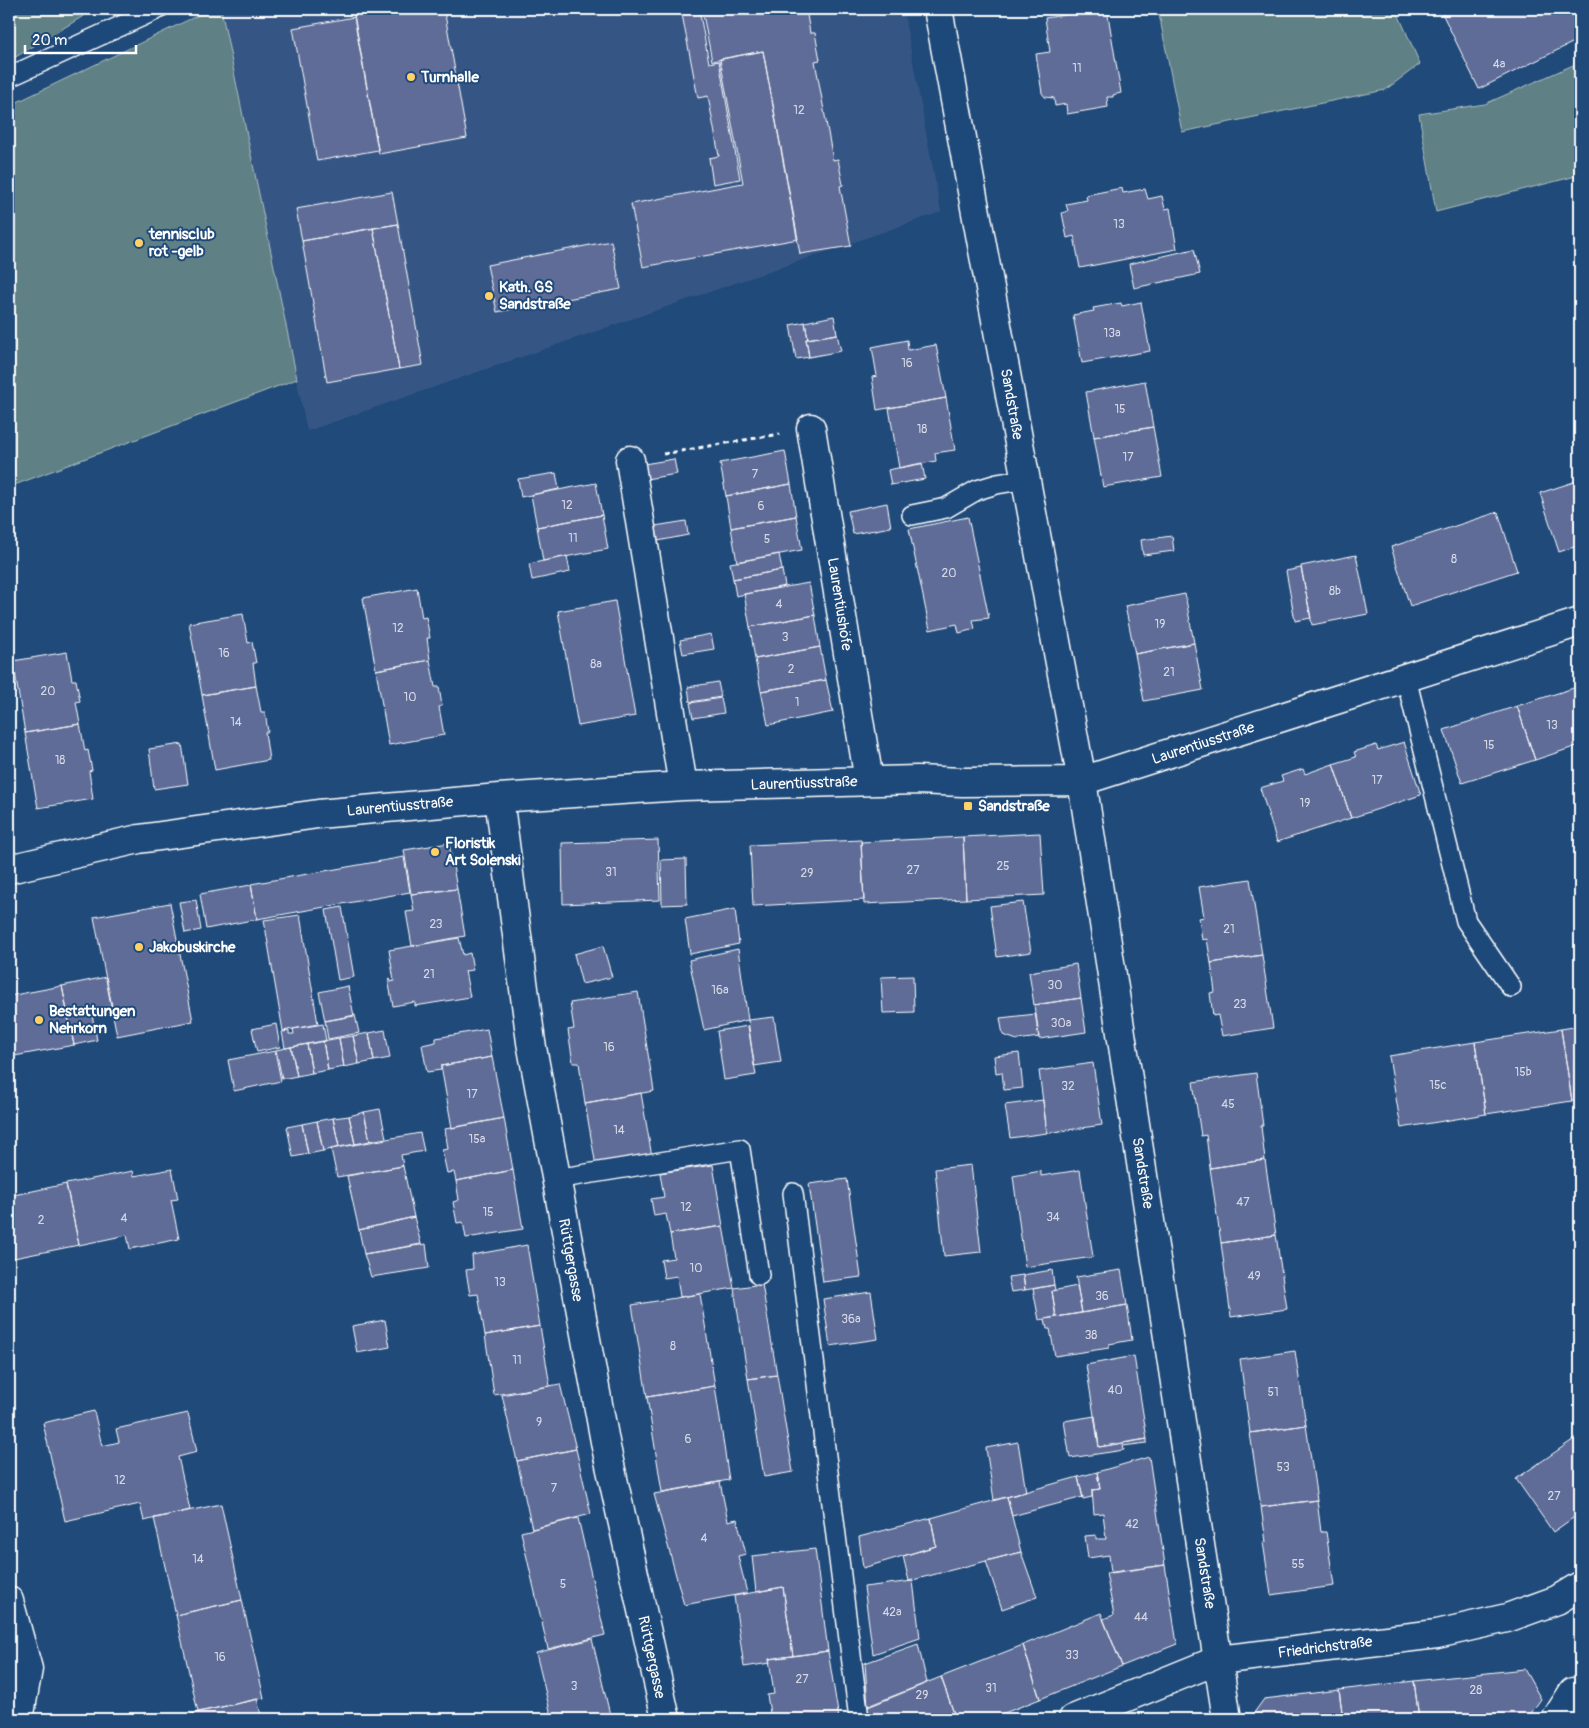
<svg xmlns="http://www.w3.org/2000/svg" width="1589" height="1728" viewBox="0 0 1589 1728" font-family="Pangolin,sans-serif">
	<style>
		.built { fill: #365785 }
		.green { fill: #5f8084; stroke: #afc0c2 }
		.building { fill: #5f6c98; stroke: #fff }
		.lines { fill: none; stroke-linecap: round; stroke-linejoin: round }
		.service-casing { stroke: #fff; stroke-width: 22 }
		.minor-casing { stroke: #fff; stroke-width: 31 }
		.path { stroke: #fff; stroke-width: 3; stroke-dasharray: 5 4; stroke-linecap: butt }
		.service { stroke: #1f4a7a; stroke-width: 19 }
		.minor { stroke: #1f4a7a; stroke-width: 28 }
		.poi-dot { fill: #ffd166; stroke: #1f4a7a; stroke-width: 2 }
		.labels { text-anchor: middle; stroke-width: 4; stroke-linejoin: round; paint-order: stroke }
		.number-label { font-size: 12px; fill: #d7dae5 }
		.poi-label { font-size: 15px; font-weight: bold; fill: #fff; stroke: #1f4a7a; text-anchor: start }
		.street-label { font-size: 15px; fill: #fff; stroke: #1f4a7a }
	</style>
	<rect width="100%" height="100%" fill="#1f4a7a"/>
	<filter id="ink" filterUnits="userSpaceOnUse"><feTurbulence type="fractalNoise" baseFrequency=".02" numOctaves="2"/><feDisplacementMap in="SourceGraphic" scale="10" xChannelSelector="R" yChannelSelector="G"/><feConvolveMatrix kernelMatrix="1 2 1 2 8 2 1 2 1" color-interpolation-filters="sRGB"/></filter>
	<g filter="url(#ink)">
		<!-- built -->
		<path class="built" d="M221,9H903L941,212L307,431Z"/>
		<!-- green -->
		<path class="green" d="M20,9H95L9,61V16Z
			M211,9H221L297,379L9,487V106Z
			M1158,9H1396L1420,64L1385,90L1182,132Z
			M1580,62V175L1436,212L1419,114L1485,104Z"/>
		<!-- building -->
		<path class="building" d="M353,9H444L467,138L379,154Z
			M681,9H699L709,63L719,61L740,179L713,184L709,158L719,156L708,96L698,98Z
			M702,9H806L810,33H815L820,60L815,61L833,160L838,159L843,185L840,186L851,246L800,254L763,51L712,61Z
			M1101,9H1107L1121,93L1113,95V97H1107L1108,107L1067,114L1066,104L1055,106L1054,98L1045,97L1042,93L1036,54L1050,52L1045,18Z
			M1440,9H1580V39L1479,89Z
			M354,17L378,150L317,161L293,28Z
			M763,51L798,239L643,267L631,204L743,183L720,59Z
			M1122,188L1123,193L1145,189L1148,199L1162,196L1165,209L1170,208L1177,249L1080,268L1074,236L1067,238L1062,213L1068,211L1066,204L1087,200L1086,195Z
			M392,192L398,224L302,241L296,209Z
			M398,224L423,365L399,369L373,228Z
			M373,228L399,369L327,382L302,241Z
			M611,241L621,289L497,312L487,265Z
			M1194,249L1200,274L1134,288L1129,264Z
			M1141,302L1150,351L1082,363L1073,315L1094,311L1093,308L1121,303L1122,306Z
			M834,316L837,334L808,339L805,322Z
			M805,322L808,339H806L809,357L796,359L790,325Z
			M837,334L841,351L809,357L806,339Z
			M907,340L908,350L936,345L946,398L877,410L872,377L877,376L872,347Z
			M1145,381L1153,427L1094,437L1086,392Z
			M946,398L955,450L935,453L936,461L899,468L889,408Z
			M1153,427L1162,477L1103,487L1094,437Z
			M785,451L791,484L726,496L720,463Z
			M674,459L677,474L646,479L644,464Z
			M922,463L925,479L891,485L888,470Z
			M556,473L559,489L521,497L518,479Z
			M1580,480V545L1559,552L1540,493Z
			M596,483L602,515L537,527L531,495Z
			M791,484L796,516L731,528L726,496Z
			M887,503L891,527L853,534L848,511Z
			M1498,512L1517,571L1410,606L1391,547Z
			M602,515L608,549L543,561L537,527Z
			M796,516L802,550L737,562L731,528Z
			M968,517L989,618L973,620L975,629L959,633L957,624L930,630L909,529Z
			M686,521L688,535L658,541L655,526Z
			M1172,536L1174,551L1143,555L1141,540Z
			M779,554L782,570L733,579L730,563Z
			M1356,555L1368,614L1312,625L1301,566Z
			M567,556L570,572L532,580L529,564Z
			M1301,568L1311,618L1295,621L1286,571Z
			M782,570L785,586L736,596L733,579Z
			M809,583L815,615L750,627L744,594Z
			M417,588L422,618L426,617L430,638H427L430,660L376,670L363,598Z
			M1185,594L1194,643L1135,654L1125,606Z
			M615,601L635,716L578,726L558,611Z
			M243,614L248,643L252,642L256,663H253L256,686L202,695L189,623Z
			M815,615L820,647L755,659L750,627Z
			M711,634L714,649L683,654L680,640Z
			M1194,643L1203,690L1144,701L1135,654Z
			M820,647L826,680L761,691L755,659Z
			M67,652L72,680H76L80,701L76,702L80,724L25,733L13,661Z
			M430,660L435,687H439L442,706L439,707L444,735L389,745L376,670Z
			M826,680L833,712L768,725L761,691Z
			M718,682L721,697L690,702L688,687Z
			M256,686L261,712H265L268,732H265L269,760L215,770L202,695Z
			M1580,686V745L1535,760L1517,706Z
			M721,698L724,713L693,718L690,703Z
			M1517,706L1535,760L1462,783L1444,730Z
			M80,724L85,751L88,750L92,770L89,771L93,799L38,808L25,733Z
			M1404,742L1421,795L1351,818L1333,764L1356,757L1354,752L1376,745L1378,750Z
			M182,744L188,784L154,789L149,749Z
			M1333,764L1351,818L1277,842L1260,788L1283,781L1281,776L1303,769L1305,774Z
			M1040,833L1044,895L966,899L963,837Z
			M963,837L966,899L864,904L861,842Z
			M658,840L660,900L563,904L562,843Z
			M861,840L864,900L753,906L750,845Z
			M449,843L457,889L411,894L404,850Z
			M404,857L410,892L257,919L251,884Z
			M686,859L687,904L662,905L661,860Z
			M1250,879L1262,955L1211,963L1207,939L1202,940L1199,918L1204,917L1199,887Z
			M251,885L257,919L206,929L200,894Z
			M457,889L465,936L412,946L406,912L414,911L411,894Z
			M196,900L201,930L185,933L179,902Z
			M1023,902L1031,952L997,957L990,906Z
			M170,903L193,1021L117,1036L94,917Z
			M342,907L354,977L338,980L326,910Z
			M735,909L739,944L690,954L685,919Z
			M300,915L318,1024L283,1031L264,920Z
			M459,938L463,955L470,953L473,970L465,971L470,997L415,1006V1002L393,1006L388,979L390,978L391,982L394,981L389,950Z
			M603,946L612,977L582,984L574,954Z
			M738,949L748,1020L704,1030L689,960Z
			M1262,955L1273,1028L1222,1036L1218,1015L1213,1016L1210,993L1215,992L1211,963Z
			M1076,964L1081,998L1034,1005L1029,972Z
			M913,976L914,1012L883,1013L881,977Z
			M106,977L112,1006L91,1010L97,1040L74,1045L62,986Z
			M62,986L74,1045L9,1057V996Z
			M348,986L354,1016L325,1021L319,992Z
			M638,992L654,1091L585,1103L579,1063H573L568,1030L574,1029L570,1003Z
			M1081,998L1086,1032L1039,1039L1034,1005Z
			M1036,1014L1039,1037L1017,1040L1003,1035L1000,1018Z
			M355,1015L359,1033L328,1039L325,1021Z
			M774,1017L781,1062L754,1066L748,1020Z
			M276,1024L280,1047L257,1052L252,1029Z
			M323,1024L326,1041L285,1048L282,1032L289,1031V1034H294L293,1029Z
			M748,1026L756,1075L724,1080L717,1031Z
			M1580,1026V1100L1572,1101L1561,1029Z
			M487,1029L492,1057L441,1066V1070L427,1072L422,1045L436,1042V1038Z
			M1561,1029L1572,1101L1486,1114L1475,1042Z
			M385,1030L390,1058L374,1061L369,1033Z
			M369,1033L374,1061L359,1064L353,1036Z
			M353,1036L359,1064L344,1067L339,1038Z
			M339,1038L344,1067L328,1070L323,1041Z
			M323,1041L328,1070L312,1073L307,1044Z
			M1475,1042L1486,1114L1401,1128L1389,1056Z
			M307,1044L312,1073L297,1076L291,1047Z
			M291,1047L297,1076L282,1079L276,1050Z
			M275,1051L281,1081L234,1091L228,1060Z
			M1019,1053L1023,1088L1004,1090L1002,1072L996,1073L994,1056Z
			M492,1057L504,1118L452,1128L441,1066Z
			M1093,1063L1102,1125L1047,1133L1039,1071Z
			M1256,1073L1263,1126H1261L1265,1160L1210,1168L1206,1135L1201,1136L1193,1082Z
			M641,1093L652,1157L596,1166L585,1103Z
			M1043,1100L1047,1133L1010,1138L1005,1105Z
			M380,1109L386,1138L370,1141L364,1112Z
			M364,1112L370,1141L355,1144L349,1116Z
			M349,1116L355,1144L339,1147L333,1118Z
			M333,1118L339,1147L323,1151L317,1121Z
			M504,1118L513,1170L456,1181L454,1172L447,1173L442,1150L448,1149L445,1129Z
			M317,1121L323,1151L308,1154L302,1124Z
			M302,1124L308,1154L293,1157L287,1127Z
			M420,1133L424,1151L401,1155L403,1166L337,1177L331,1149Z
			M1265,1160L1276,1235L1221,1243L1210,1168Z
			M713,1165L723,1226L670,1234L666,1214L654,1216L651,1199L664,1197L660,1173Z
			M971,1165L981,1252L944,1256L935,1169Z
			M403,1166L414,1217L359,1230L347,1176Z
			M172,1169L178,1199L171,1200L179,1239L130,1249L127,1235L79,1245L66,1184L133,1171L134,1176Z
			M513,1170L523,1229L466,1238L463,1222L457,1223L453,1202L459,1200L456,1181Z
			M1080,1170L1093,1257L1025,1267L1013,1176L1041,1171V1176Z
			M847,1179L861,1277L823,1282L809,1184Z
			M66,1184L79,1245L9,1259V1196Z
			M414,1217L421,1244L364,1254L359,1230Z
			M723,1226L734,1288L680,1297L677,1276L664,1278L661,1260L674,1258L670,1234Z
			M1276,1235L1287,1309L1231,1317L1221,1243Z
			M426,1244L429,1268L371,1277L364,1254Z
			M527,1245L540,1326L485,1335L478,1294L470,1295L466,1270L473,1269L472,1255Z
			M1052,1270L1054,1285L1025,1290L1023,1275Z
			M1121,1270L1127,1305L1082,1313L1076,1277Z
			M1023,1275L1025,1290L1011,1292L1008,1277Z
			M762,1284L777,1375L748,1379L734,1288Z
			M1054,1285L1055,1290L1052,1291L1056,1317L1039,1320L1033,1289Z
			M1077,1286L1082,1313L1056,1317L1052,1291Z
			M871,1292L878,1339L830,1346L823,1299Z
			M700,1294L715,1386L647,1397L632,1305Z
			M1127,1305L1132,1340L1109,1344V1348L1055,1356L1050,1329H1047L1045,1319Z
			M385,1320L390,1347L357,1353L352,1326Z
			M540,1326L550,1386L494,1395L485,1335Z
			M1295,1351L1306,1425L1250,1433L1240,1359Z
			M1134,1356L1147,1439L1099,1447L1086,1365Z
			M777,1375L793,1472L764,1477L748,1379Z
			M560,1384L576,1449L517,1461L502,1395Z
			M715,1386L729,1480L662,1492L647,1397Z
			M94,1411L102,1446L119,1442L116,1429L188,1413L197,1452L178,1457L190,1510L144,1521L140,1504L65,1521L43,1423Z
			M1095,1416L1099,1447L1147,1439V1443L1123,1446L1124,1450L1070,1458L1064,1421Z
			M1306,1425L1317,1500L1261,1507L1250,1433Z
			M1580,1435V1513L1553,1532L1516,1479Z
			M1018,1442L1026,1492L994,1500L986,1448Z
			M576,1449L591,1514L532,1529L517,1461Z
			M1149,1457L1165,1565L1111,1573L1109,1555L1088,1558L1085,1536L1096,1535V1539H1106L1103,1513L1094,1514L1092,1490L1100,1489L1097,1472Z
			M1097,1472L1100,1489L1092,1490V1497L1083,1499L1078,1477Z
			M1078,1477L1083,1497L1012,1516L1007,1497Z
			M720,1482L728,1521L737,1519L746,1554L738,1556L747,1593L684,1605L654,1494Z
			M1007,1497L1021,1552L909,1581L903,1556L936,1546L931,1518Z
			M1317,1500L1321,1532H1326L1334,1586L1271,1595L1263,1542H1266L1261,1507Z
			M221,1504L242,1600L176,1615L154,1518Z
			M578,1518L605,1635L548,1649L521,1532Z
			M931,1518L936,1546L863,1568L859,1537Z
			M815,1549L828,1651L793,1656L783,1587L756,1592L752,1556Z
			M1021,1552L1037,1597L1002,1609L986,1561Z
			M1165,1565L1177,1644L1122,1666L1103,1619L1114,1615L1106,1573Z
			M913,1581L920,1638L873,1654L864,1587Z
			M783,1587L793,1656L769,1659L770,1663L744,1667L734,1596Z
			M242,1600L264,1698L198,1712L176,1615Z
			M1101,1613L1122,1666L1040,1699L1023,1645Z
			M592,1639L611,1719H552L536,1653Z
			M918,1644L927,1683L868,1707L865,1663Z
			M1023,1645L1040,1699L989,1719H956L941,1677Z
			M828,1651L839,1719H771L767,1695L774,1694L769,1659Z
			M1524,1669L1541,1699L1527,1719H1419L1414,1681Z
			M941,1677L956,1719H868L863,1708Z
			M1414,1681L1419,1719H1343L1339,1690Z
			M1339,1690L1343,1719H1251V1717L1264,1699Z
			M257,1699L262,1719H192L191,1714Z"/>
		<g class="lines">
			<!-- service casing -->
			<g class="service-casing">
				<path id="service" d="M9,77L158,9
					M912,515L946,508L977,490L997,484L1026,479
					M1406,678L1466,921L1511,987
					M556,1179L740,1149L759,1275
					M793,1193L859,1719"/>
			</g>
			<!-- minor casing -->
			<g class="minor-casing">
				<path id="minor" d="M938,9L1082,781L1227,1719
					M811,428L869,781
					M630,460L683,786
					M499,798L531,1042L606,1447L666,1719
					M9,869L139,839L318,814L499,798L683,786L917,780L962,782L1082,781L1580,622
					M9,1601L28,1669L19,1719
					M1073,1719L1218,1660L1437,1634L1507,1618L1557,1600L1580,1586
					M1556,1719L1573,1692"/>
			</g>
			<!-- path -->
			<path class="path" d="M663,454L780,434"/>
			<!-- service -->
			<use href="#service" class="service"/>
			<!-- minor -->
			<use href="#minor" class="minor"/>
		</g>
	</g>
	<!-- markers -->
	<g class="poi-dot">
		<circle cx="411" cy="77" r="5"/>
		<circle cx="139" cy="243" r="5"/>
		<circle cx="489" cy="296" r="5"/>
		<rect x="963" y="801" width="10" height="10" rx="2.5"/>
		<circle cx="435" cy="852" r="5"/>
		<circle cx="139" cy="947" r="5"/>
		<circle cx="39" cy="1020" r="5"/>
	</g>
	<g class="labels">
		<!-- number labels -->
		<g class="number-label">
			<text x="1499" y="68">4a</text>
			<text x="1077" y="72">11</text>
			<text x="799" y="114">12</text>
			<text x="1119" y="228">13</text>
			<text x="1112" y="337">13a</text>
			<text x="907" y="367">16</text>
			<text x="1120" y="413">15</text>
			<text x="922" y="433">18</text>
			<text x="1128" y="461">17</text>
			<text x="755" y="478">7</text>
			<text x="567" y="509">12</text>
			<text x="761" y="510">6</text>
			<text x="573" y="542">11</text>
			<text x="767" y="543">5</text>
			<text x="1454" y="563">8</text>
			<text x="949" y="577">20</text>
			<text x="1335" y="595">8b</text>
			<text x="779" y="608">4</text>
			<text x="1160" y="628">19</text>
			<text x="398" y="632">12</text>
			<text x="785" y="641">3</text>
			<text x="224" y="657">16</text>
			<text x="596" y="668">8a</text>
			<text x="791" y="673">2</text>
			<text x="1169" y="676">21</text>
			<text x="48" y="695">20</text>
			<text x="410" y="701">10</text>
			<text x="797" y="706">1</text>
			<text x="236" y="726">14</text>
			<text x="1552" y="729">13</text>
			<text x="1489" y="749">15</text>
			<text x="60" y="764">18</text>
			<text x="1377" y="784">17</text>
			<text x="1305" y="807">19</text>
			<text x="1003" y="870">25</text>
			<text x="913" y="874">27</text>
			<text x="611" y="876">31</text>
			<text x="807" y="877">29</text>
			<text x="436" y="928">23</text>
			<text x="1229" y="933">21</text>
			<text x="429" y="978">21</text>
			<text x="1055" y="989">30</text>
			<text x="720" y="994">16a</text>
			<text x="1240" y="1008">23</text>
			<text x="1061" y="1027">30a</text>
			<text x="609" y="1051">16</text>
			<text x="1523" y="1076">15b</text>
			<text x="1438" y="1089">15c</text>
			<text x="1068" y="1090">32</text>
			<text x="472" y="1098">17</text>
			<text x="1228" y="1108">45</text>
			<text x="619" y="1134">14</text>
			<text x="477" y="1143">15a</text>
			<text x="1243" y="1206">47</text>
			<text x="686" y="1211">12</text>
			<text x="488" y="1216">15</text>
			<text x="1053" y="1221">34</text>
			<text x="124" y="1222">4</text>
			<text x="41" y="1224">2</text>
			<text x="696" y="1272">10</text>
			<text x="1254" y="1280">49</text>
			<text x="500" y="1286">13</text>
			<text x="1102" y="1300">36</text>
			<text x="851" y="1323">36a</text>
			<text x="1091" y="1339">38</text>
			<text x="673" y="1350">8</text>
			<text x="517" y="1364">11</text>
			<text x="1115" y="1394">40</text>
			<text x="1273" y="1396">51</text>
			<text x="539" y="1426">9</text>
			<text x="688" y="1443">6</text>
			<text x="1283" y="1471">53</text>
			<text x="120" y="1484">12</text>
			<text x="554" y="1492">7</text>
			<text x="1554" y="1500">27</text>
			<text x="1132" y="1528">42</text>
			<text x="704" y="1542">4</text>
			<text x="198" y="1563">14</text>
			<text x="1298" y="1568">55</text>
			<text x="563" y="1588">5</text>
			<text x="892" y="1616">42a</text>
			<text x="1141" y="1621">44</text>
			<text x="1072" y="1659">33</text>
			<text x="220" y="1661">16</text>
			<text x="802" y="1683">27</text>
			<text x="574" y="1690">3</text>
			<text x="991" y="1692">31</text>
			<text x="1476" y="1694">28</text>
			<text x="922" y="1699">29</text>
		</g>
		<!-- poi labels -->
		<g class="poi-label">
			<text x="421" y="82">Turnhalle</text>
			<text x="149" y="239">tennisclub<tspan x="149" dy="17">rot -gelb</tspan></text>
			<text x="499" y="292">Kath. GS<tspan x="499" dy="17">Sandstraße</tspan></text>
			<text x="978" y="811">Sandstraße</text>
			<text x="445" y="848">Floristik<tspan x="445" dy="17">Art Solenski</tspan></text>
			<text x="149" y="952">Jakobuskirche</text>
			<text x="49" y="1016">Bestattungen<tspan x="49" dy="17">Nehrkorn</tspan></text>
		</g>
		<!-- street labels -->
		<g class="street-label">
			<text transform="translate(1012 404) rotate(80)" y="5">Sandstraße</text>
			<text transform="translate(840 604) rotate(81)" y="5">Laurentiushöfe</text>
			<text transform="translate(1203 743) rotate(-18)" y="5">Laurentiusstraße</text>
			<text transform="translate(804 783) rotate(-2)" y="5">Laurentiusstraße</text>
			<text transform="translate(400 806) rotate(-5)" y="5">Laurentiusstraße</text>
			<text transform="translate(1143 1173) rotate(81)" y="5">Sandstraße</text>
			<text transform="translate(571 1260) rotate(80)" y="5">Rüttgergasse</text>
			<text transform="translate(1205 1573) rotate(81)" y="5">Sandstraße</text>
			<text transform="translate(1325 1647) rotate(-7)" y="5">Friedrichstraße</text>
			<text transform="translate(652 1657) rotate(78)" y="5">Rüttgergasse</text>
		</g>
	</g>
	<!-- margin -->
	<rect width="1589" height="1728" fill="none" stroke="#1f4a7a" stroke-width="30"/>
	<rect x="15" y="15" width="1559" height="1698" fill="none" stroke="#fff" stroke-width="2" filter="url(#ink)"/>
	<!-- scale -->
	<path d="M25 45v8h111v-8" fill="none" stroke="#ffffff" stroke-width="2.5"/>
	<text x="32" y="45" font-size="15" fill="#ffffff" stroke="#1f4a7a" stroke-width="4" paint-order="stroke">20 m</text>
</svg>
